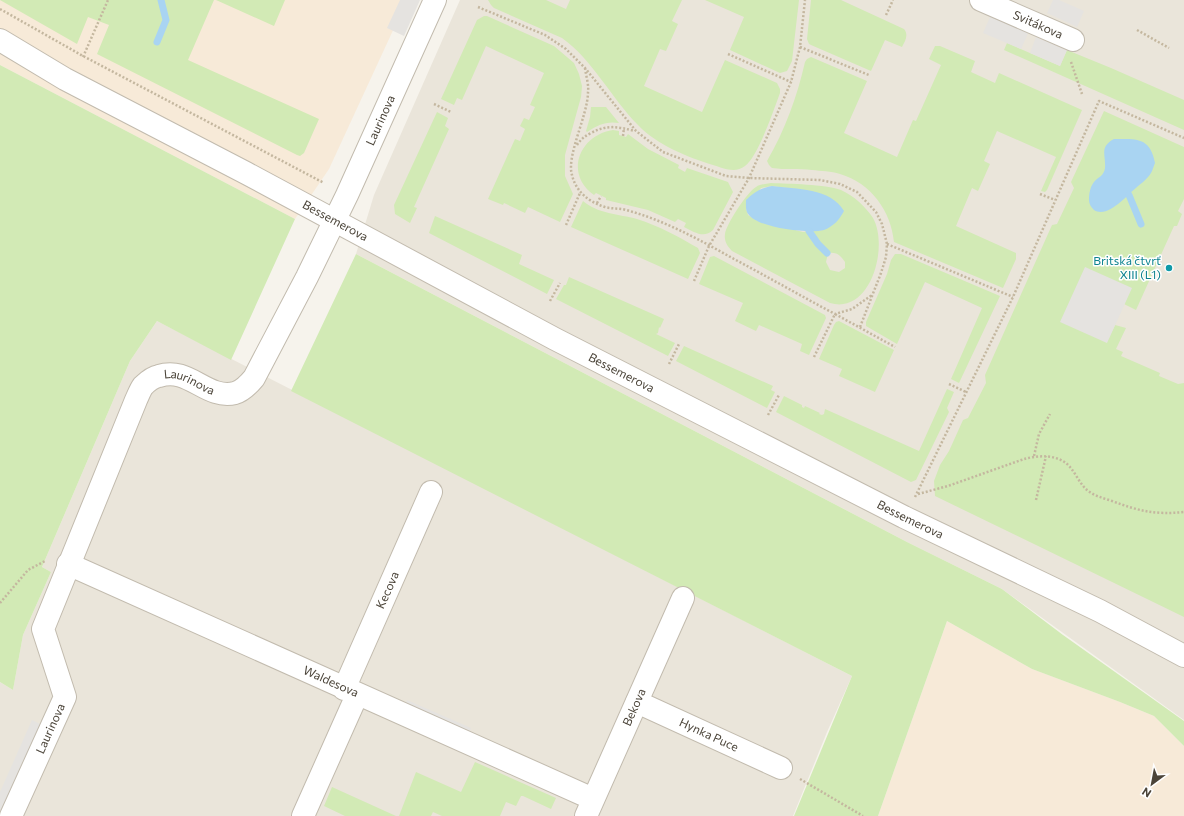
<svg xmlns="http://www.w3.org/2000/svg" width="1184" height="816" viewBox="0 0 1184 816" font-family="Commissioner,sans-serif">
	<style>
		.residential { fill: #eae5da }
		.commercial { fill: #f7ead8 }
		.green { fill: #d2eab5; fill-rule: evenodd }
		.parking { fill: #e5e3e0 }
		.water { fill: #a9d4f2 }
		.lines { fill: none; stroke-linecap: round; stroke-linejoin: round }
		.stream { stroke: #a9d4f2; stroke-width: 7 }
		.minor-casing { stroke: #c2bbae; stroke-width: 24 }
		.path { stroke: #c4b79f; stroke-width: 2.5; stroke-dasharray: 2 2; stroke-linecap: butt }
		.minor { stroke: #fff; stroke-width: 22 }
		.culture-dot { fill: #0f9aa8; stroke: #fff; stroke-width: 1.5 }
		.labels { text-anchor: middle; stroke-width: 3; stroke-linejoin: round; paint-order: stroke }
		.street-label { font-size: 12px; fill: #4b4439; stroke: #fff }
		.culture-label { font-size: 12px; fill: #0d838f; stroke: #fff; text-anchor: end }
	</style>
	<rect width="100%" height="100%" fill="#f6f3ec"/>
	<!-- residential -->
	<path class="residential" d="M460,0H1184V720L1002,589L907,542L356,254L374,195Z
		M157,321L852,676L827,732L793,816H0V682L13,690L23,635L51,572L42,567L130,361Z"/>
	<!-- commercial -->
	<path class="commercial" d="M0,0H407L329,169L295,219L0,65Z
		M947,621L1032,669L1120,702L1154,716L1184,746V816H878Z"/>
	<!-- green -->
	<path class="green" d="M0,0H214L188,60L319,119L304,153L300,156L297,155L97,54L109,25L88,17L77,44Z
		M216,0H285L274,26Z
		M488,0H546L566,9L570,0H682L672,21L678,24L666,51L660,49L644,86L702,112L725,60L777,83L780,89V93C774,109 758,157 745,166C735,174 723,168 713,165C687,157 657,145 638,125C612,99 592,59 562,38L494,8L491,5Z
		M705,0H799L792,61L787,71L780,73L730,50L744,17Z
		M811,0H841L904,29C909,35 905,41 902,47L885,40L871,71L811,45L809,44L807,39Z
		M484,16H487L554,46L574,63L579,74L582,86L581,97L565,155V176L573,194L560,222L528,207L525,213L504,203L503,205L488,199L515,139L520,141L525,129L520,126L524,118L529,120L535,107L530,105L544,73L486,46L462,100L457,98L454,105L441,99L477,20Z
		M1007,43L1060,66L1067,50L1111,68L1184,100V130L1004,50Z
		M935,46H940L975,61L971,72L995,83L999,73L1082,110L1047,190L1045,192L1041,191L1056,157L997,131L984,161L990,164L978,191L972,188L956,226L1016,253V259L1003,288L894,242C891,211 871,183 840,174C831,171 821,171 812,170C799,168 785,170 772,168L769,165L767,161C785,130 797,97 805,62L807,59L811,57L867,81L844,133L897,157L913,120L916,121L941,65L929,59Z
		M0,65L295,219L231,360L157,321L130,361L42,567L51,572L23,635L13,690L0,682Z
		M591,107H606L619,123C606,121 598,125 587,132L586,131L590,117Z
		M1104,111L1184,147V199L1178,211L1182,214L1177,226H1174L1136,310L1124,304L1131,288L1107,342L1115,325L1126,328L1116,349L1123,352L1121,356L1160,373L1159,376L1178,384L1184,383V617L935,496L934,481L940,465L949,451L963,420L968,418L986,383L985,375L1052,225L1057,224L1074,188L1071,182Z
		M437,112L448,118L445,126L449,129L414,207L417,208L410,223L395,214L394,205Z
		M613,130L619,131V135L626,137L628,134L648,149L679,165L678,168L685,172L687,168L728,182L733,192L713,230C704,239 694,232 684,227L686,223L678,219L675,222L648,210L606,200V198L596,193L594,195C564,174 579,135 613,130Z
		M771,183C789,184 825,184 841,190C854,196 865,206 873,218C889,246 871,315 830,303L732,251C727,246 724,241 725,234C726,225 747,192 756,187C760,184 766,184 771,183ZM772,186L809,191L823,230L803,232L756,220L748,215L746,208L761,188ZM828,253C837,252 840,255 845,262V268L839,272L830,270L826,262Z
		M583,201C598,214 619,214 637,219C659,226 679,237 698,248L700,253L688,279L571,227Z
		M435,216L522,255L519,264L554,280L547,294L429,233Z
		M356,254L907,542L1002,589L1063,635L1184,721V746L1154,716L1120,702L1032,669L947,621L878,816H794L852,676L291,391Z
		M895,254H901L1000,296L959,383L951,379L982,308L925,282L897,344L866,326V322L887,274L891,260Z
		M714,256L825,315L826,318L809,355L800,351L802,344L759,325L756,331L735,321L743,303L699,284L710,257Z
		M569,277L664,319L660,328L659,327L658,333L656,334L675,343L668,356L556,299L564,285H566Z
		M839,321L894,350L875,392L839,376L842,369L819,359L834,325L836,322Z
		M684,346L773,386L771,390L775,392L767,408L676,361Z
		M947,389L954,392L947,408L949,412L916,480L911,482L776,412L784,396L802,405V407L804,408L805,406L820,413L819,414L822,415L824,414L825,409L919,451Z
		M475,762L556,798L551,809L523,796H521L516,806L506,802L500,816H442L433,812L431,816H399L416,772L461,792Z
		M332,787L396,816H345L324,806Z"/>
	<!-- parking -->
	<path class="parking" d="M400,0H420L404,36L387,28Z
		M1053,0H1059L1084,11L1077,27L1047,13Z
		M991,15L1029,31L1021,49L983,33Z
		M1036,37L1067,50L1060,66L1030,53Z
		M1085,267L1132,288L1107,343L1060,322Z
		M407,700L471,728L467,740L404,711Z
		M32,720L40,724L0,815V792Z"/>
	<!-- water -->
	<path class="water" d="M1114,139C1137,139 1150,137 1155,163C1153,168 1152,173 1148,177C1145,181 1140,184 1137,187C1127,195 1108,219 1094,210C1091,207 1089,204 1089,200C1089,194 1090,187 1094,182C1098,177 1104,176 1105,168C1106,155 1099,147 1114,139Z
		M772,186C796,189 831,188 844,211C839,220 834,226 824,230C809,234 759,228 749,215C745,211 746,205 746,200C754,192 761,188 772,186Z"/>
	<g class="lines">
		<!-- stream -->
		<path class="stream" d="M157,42L166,20L161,0
			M1129,195L1141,224
			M809,231L818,244L827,253"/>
		<!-- minor casing -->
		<g class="minor-casing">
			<g id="minor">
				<path id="s1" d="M981,0L1073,40"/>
				<path id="s2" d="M0,40L65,79L246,173L555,339L904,517L1100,611L1184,656"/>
				<path id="s3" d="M68,564L593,799"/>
				<path id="s4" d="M344,689L431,492"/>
				<path id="s5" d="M637,702L781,768"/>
				<path id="s6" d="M11,816L65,697L43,629L136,400C138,396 140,390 143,386C147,382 153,377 159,376C189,366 206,400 235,393C242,391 249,384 254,378L307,277L347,195L435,0"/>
				<path d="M303,816L357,695"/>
				<path id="s7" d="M586,816L683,598"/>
			</g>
		</g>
		<!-- path -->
		<path class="path" d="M478,7L545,35L566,49L585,68L636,131L663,152L726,176L749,178L820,180L840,184L857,192L876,212L882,224L887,244L886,257L881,273L860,327
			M0,9L83,56L324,183
			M886,15L893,0
			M1137,30L1169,48
			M800,47L869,75
			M728,54L791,82
			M83,57L108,0
			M1071,62L1082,94
			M585,68C586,76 589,85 588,92C588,115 566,156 572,175C576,192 589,202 605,207C612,209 619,208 626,210C664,220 700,240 734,259C768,277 801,296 835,314L852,309L872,295
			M434,104L451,112
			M623,136L624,128
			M577,145C581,139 585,136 591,133C608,124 618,127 635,131
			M1040,194L1055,200
			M597,203L601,196
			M566,225L580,193
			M887,244L1013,297
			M694,281L709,246L749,178L791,82L800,47L805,0
			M550,301L560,283
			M814,357L835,314L895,347
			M669,364L679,344
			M949,384L966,392
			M768,415L779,395
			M1034,456L1039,434L1050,414
			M918,494L948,486L1024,459C1039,455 1059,454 1070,467C1076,474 1080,484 1087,490C1094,496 1103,498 1112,501C1139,511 1155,515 1184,512
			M915,497L1013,297L1099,101L1184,138
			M1036,500L1046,456
			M0,603L28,570L45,561
			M800,779L863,816"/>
		<!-- minor -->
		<use href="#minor" class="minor"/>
	</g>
	<!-- markers -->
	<circle class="culture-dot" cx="1169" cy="268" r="4"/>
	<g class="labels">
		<!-- street labels -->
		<g class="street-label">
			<text dy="4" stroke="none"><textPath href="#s1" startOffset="62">Svitákova</textPath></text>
			<text dy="4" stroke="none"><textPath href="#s6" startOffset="876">Laurinova</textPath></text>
			<text dy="4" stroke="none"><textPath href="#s2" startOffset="381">Bessemerova</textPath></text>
			<text dy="4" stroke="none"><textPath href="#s2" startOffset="705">Bessemerova</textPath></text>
			<text dy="4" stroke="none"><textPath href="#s6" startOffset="516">Laurinova</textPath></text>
			<text dy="4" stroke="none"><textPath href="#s2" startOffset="1029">Bessemerova</textPath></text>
			<text dy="4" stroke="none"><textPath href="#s4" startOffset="108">Kecova</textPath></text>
			<text dy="4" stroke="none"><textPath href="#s3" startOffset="288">Waldesova</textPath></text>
			<text dy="4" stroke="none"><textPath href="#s7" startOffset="119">Bekova</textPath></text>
			<text dy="4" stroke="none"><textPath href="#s6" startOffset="96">Laurinova</textPath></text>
			<text dy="4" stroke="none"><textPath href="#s5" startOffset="79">Hynka Puce</textPath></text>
		</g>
		<!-- culture labels -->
		<g class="culture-label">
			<text x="1161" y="265">Britská čtvrť<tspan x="1161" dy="14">XIII (L1)</tspan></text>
		</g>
	</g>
	<!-- north arrow -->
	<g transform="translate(1152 784) rotate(212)" stroke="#ffffff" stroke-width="3" paint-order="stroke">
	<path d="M0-3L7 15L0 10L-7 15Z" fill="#4b4439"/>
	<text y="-6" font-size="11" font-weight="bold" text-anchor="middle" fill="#4b4439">N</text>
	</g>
</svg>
